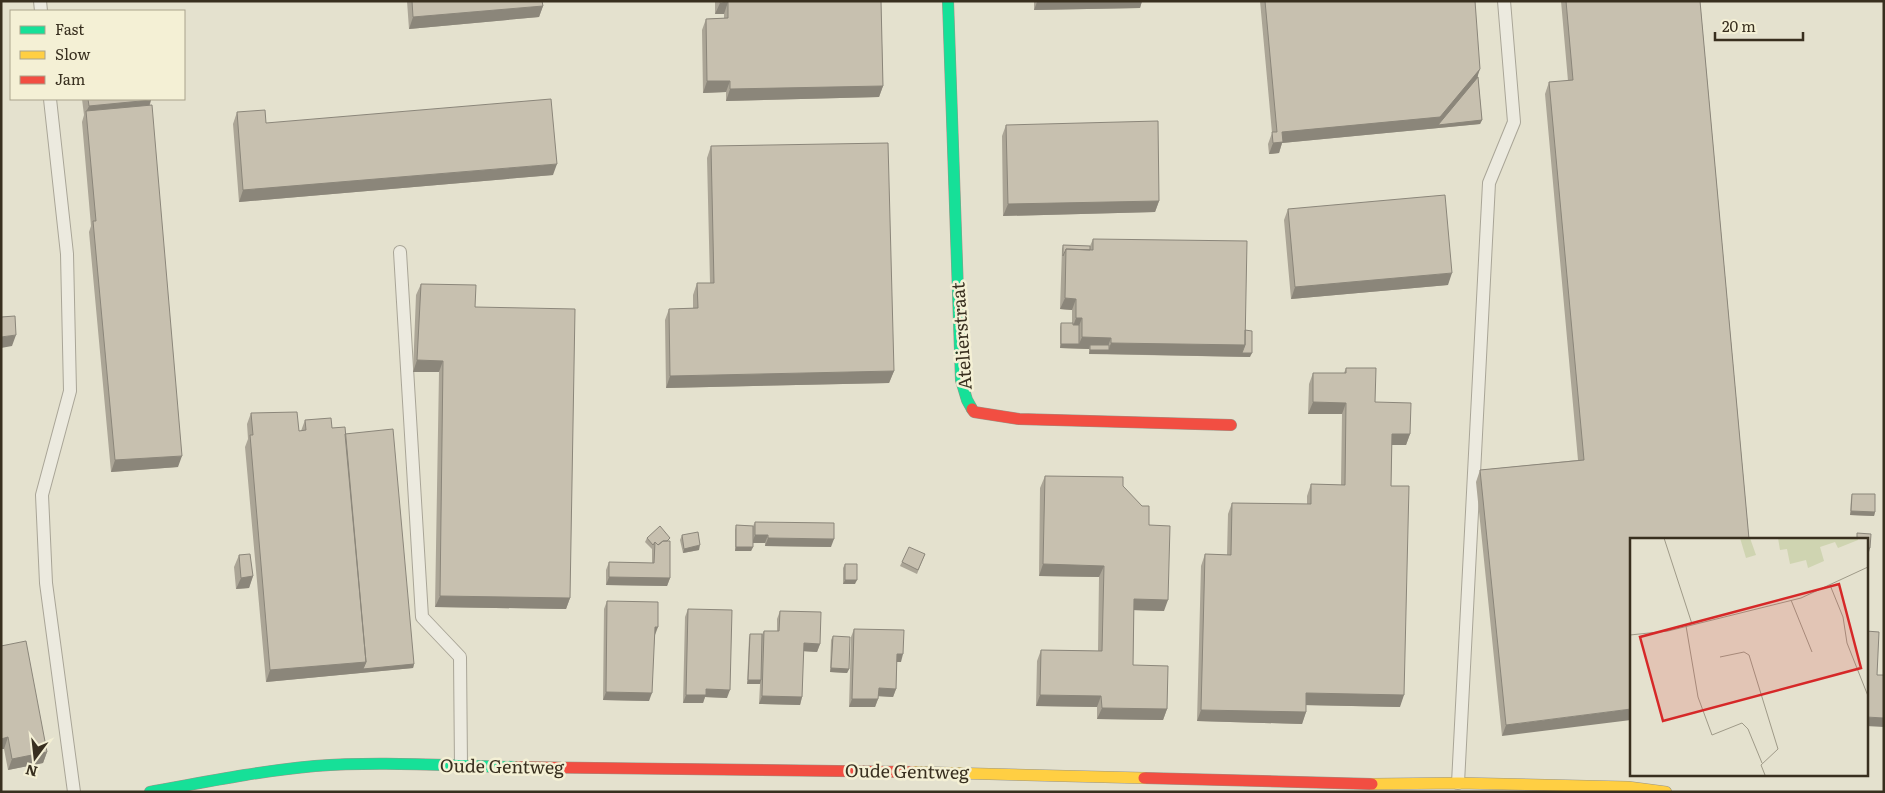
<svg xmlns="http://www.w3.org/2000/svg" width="1885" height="793" viewBox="0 0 1885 793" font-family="Literata,serif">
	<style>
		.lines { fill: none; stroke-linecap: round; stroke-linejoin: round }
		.lane-casing { stroke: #a9a597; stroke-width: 14 }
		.fast-casing { stroke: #999587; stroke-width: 12 }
		.slow-casing { stroke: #999587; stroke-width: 12 }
		.jam-casing { stroke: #999587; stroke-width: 12 }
		.lane { stroke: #eceadf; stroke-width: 12 }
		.fast { stroke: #16e098; stroke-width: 11 }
		.slow { stroke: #ffcf43; stroke-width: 11 }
		.jam { stroke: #f24e42; stroke-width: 11 }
		.wall { fill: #aba596 }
		.shaded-wall { fill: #8b867a }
		.building { fill: #c7c0af; stroke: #8b867a }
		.labels { text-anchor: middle; stroke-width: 5; stroke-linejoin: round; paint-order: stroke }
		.street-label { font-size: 18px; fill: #382f1f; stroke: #f4f0d5 }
		.inset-road { fill: none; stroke: #9f9a88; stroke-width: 1 }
		.view { fill: #d62828; fill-opacity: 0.15; stroke: #d62828; stroke-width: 2.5 }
		.inset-edge { fill: none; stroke: #382f1f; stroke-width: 2.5 }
	</style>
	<rect width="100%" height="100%" fill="#e4e1ce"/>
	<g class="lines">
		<!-- lane casing -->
		<g class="lane-casing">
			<path id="lane" d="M40,1L41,11
				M50,99L67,254L70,391L42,495L46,583L74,792
				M400,252L422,617L460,657L461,766
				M1458,783L1489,183L1514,122L1504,1"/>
		</g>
		<!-- fast casing -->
		<g class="fast-casing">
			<path id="fast" d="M948,1L961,380L967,400L972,409
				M150,792C205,782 259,771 315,766C381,761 449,766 516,767"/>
		</g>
		<!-- slow casing -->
		<g class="slow-casing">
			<path id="slow" d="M913,772L1144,778
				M1372,784L1458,783L1628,787L1666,792"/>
		</g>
		<!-- jam casing -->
		<g class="jam-casing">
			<path id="jam" d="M972,409L974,412L1019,419L1231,425
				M516,767L913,772
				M1144,778L1372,784"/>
		</g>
		<!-- lane -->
		<use href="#lane" class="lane"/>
		<!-- fast -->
		<use href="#fast" class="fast"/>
		<!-- slow -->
		<use href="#slow" class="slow"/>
		<!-- jam -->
		<use href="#jam" class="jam"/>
	</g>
	<!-- wall -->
	<path class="wall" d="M407,1H542L543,6L539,17L409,29Z
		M715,1H881L883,86L879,97L726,101V92L703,93L702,30L706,19L724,18V14H715Z
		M1034,1H1142L1140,8L1034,10Z
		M1260,1H1475L1478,77L1482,120L1480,124L1282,143L1279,153L1269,154L1268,144L1272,133Z
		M1561,1H1700L1749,539L1502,736L1476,482L1480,470L1578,460L1545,94L1549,82L1568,81Z
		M82,99H151L150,105L178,467L111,472L89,232L91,226L82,122L84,115Z
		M237,112L266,123L553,175L239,202L233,124Z
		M1006,125L1159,201L1155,212L1003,216L1002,136Z
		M711,146L894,371L889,383L666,388L665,320L669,309L693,308V295L697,283H710L707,158Z
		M1288,209L1448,285L1291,299L1284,220Z
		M1093,239L1245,330L1250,357L1089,354V349L1060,348V327L1061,323H1072V310L1060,309L1062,249L1063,245L1090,246Z
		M421,284L570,598L566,609L435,607L439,372H413L416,295Z
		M1346,368L1375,402L1410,434L1406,445H1392L1391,486L1400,707L1306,705V712L1302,724L1197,721L1201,566L1205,554L1227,555L1228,514L1232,503L1307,504V496L1311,484L1341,485L1342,414H1308L1309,384L1313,373H1344Z
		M251,413L299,431H301L305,420L332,428L345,434L414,664L413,668L266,682L245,447L248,439L247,424Z
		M1045,476L1123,486L1149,525L1164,611L1134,610L1133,665L1167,709L1163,720L1097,719V707L1036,706L1037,661L1041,650L1098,651L1099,577L1039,576L1040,488Z
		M1852,494L1875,512L1874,516L1850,515L1851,498Z
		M755,522L831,547L765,546V543H753V547L751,551H735V530L736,525L753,526Z
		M682,535L699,550L683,553L680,540Z
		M647,538L669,541L670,578L667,586L606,585V570L609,562L652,563V549L645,542Z
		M925,554L917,574L900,566L902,562Z
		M239,555L253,576L249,588L236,589L234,567Z
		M845,564L855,584H843V568Z
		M607,601L655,635L649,701L603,700L604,609Z
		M688,609L727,698L705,697L703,703H683L685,617Z
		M780,611L820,644L817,652L803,651L802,697L800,705L759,704L760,684H747L749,638L750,634H762L764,631H777V619Z
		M854,629L901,662H897L896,689L893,697L878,696V699L875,707H849L851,637Z
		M833,636L849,669L847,673L830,672L831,640Z
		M1,646L47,752L43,763L8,770L4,749Z"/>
	<!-- shaded-wall -->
	<path class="shaded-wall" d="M1089,1H1142L1140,8L1034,10L1037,2Z
		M728,2L724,14H715L720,3Z
		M543,6L539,17L409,29L413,17Z
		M1480,69L1476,81L1482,120L1480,124L1282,143L1279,153L1269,154L1273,143L1282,132Z
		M707,81H730L726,92L703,93Z
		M883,86L879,97L726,101L730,89Z
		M151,100L147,112H86L89,106Z
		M557,164L553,175L239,202L243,190Z
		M1159,201L1155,212L1003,216L1008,204Z
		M1452,273L1448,285L1291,299L1295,287Z
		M1065,298L1076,299L1072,310L1060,309Z
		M1076,318H1082L1078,329H1072Z
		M16,335L12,346L1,348V337Z
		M1082,337L1111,338L1107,349L1090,345L1089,349L1060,348L1061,344H1079Z
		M1111,343L1245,345L1252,353L1250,357L1107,354Z
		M1090,350H1109L1107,354H1089Z
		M417,360L443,361L439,372H413Z
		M894,371L889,383L666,388L670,376Z
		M1313,402L1346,403L1342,414H1308Z
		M1392,434H1410L1406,445H1388Z
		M182,456L178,467L111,472L115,460Z
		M1851,511L1875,512L1874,516L1850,515Z
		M755,535H768L765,543H752Z
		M768,538L834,539L831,547L765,546Z
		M700,545L699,550L683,553L684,549Z
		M736,547H753L751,551H735Z
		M1866,548H1870L1869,552H1866Z
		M1043,564L1104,566L1099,577L1039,576Z
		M253,576L249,588L236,589L241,578Z
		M609,577L670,578L667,586L606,585Z
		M845,580H857L855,584H843Z
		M440,596L570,598L566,609L435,607Z
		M1134,599L1168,600L1164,611L1130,610Z
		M655,627H658L655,635Z
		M804,643L820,644L817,652L801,651Z
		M897,654H903L901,662H894Z
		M366,662L414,664L413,668L266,682L270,670Z
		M831,668L849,669L847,673L830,672Z
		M748,680H761L760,684H747Z
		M879,688L896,689L893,697L876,696Z
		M706,689L730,690L727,698L705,697L703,703H683L686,695Z
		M606,692L652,693L649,701L603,700Z
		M1306,693L1404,695L1400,707L1302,705Z
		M1040,695L1101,696L1097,707L1036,706Z
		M762,696L802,697L800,705L759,704Z
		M852,699H878L875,707H849Z
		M1102,708L1167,709L1163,720L1097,719Z
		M1631,709V720L1502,736L1506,725Z
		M1201,710L1306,712L1302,724L1197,721Z
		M1866,717L1884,718V727L1866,726Z
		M8,737L4,749H1V739Z
		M47,752L43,763L8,770L12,759Z"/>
	<!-- building -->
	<path class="building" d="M412,1H542L543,6L413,17Z
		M720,1H881L883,86L730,89V81H707L706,19L728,18V2L720,3Z
		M1037,1H1089L1037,2Z
		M1265,1H1475L1480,69L1440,117L1282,132L1283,142L1273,143L1272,132H1277Z
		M1566,1H1700L1749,539H1631V709L1506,725L1480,470L1584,460L1549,82L1573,80Z
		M1478,77L1482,120L1438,125Z
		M88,99H151V100L89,106Z
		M551,99L557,164L243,190L237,112L265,110L266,123Z
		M152,105L182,456L115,460L93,221H96L86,111Z
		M1158,121L1159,201L1008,204L1006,125Z
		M888,143L894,371L670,376L669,309L698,308L697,283H714L711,146Z
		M1445,195L1452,273L1295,287L1288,209Z
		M1093,239L1247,241L1245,345L1111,343V338L1082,337V318H1076V299L1065,298L1066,249L1093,250Z
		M1063,245L1090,246V250L1066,249L1063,256Z
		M421,284L476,285L475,307L575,309L570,598L440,596L443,361L417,360Z
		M15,316L16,335L1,337V317Z
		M1061,323H1073V325H1079V344H1061Z
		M1245,330L1252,331V353H1242L1245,345Z
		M1090,345H1109V350H1090Z
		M1346,368H1376L1375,402L1411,403L1410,434H1392L1391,486H1409L1404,695L1306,693V712L1201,710L1205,554L1231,555L1232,503L1311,504V484L1345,485L1346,403L1313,402V373H1346Z
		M297,412L299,431L306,430L305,420L331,418L332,428L345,427L366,662L270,670L250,435H253L251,413Z
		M393,429L414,664L363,669L366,662L345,434Z
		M1045,476L1123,477V486L1142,506H1149V525L1170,526L1168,600L1134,599L1133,665L1168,666L1167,709L1102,708L1101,696L1040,695L1041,650L1102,651L1104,566L1043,564Z
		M1852,494H1875V512L1851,511Z
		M755,522L834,523V539L768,538V535H755Z
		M736,525L753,526V547H736Z
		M660,526L670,538L667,541H663L658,545L655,542L653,545L647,538Z
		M698,532L700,545L684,549L682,535Z
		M1857,533L1871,534L1870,548H1866V539H1857Z
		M663,541H670V578L609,577V562L654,563L655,542L658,545Z
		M909,547L925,554L918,570L902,562Z
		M250,554L253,576L241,578L239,555Z
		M845,564H857V580H845Z
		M607,601L658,602V627H655L652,693L606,692Z
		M688,609L732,610L730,690L706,689V695H686Z
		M780,611L821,612L820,644L804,643L802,697L762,696L764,631H779Z
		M854,629L904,630L903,654H897L896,689L879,688L878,699H852Z
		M1866,631L1879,632L1877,675H1884V718L1866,717Z
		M750,634H762L761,680H748Z
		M833,636L850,637L849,669L831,668Z
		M26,641L47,752L12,759L8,737L1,739V646Z"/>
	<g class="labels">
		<!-- street labels -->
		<g class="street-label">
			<text transform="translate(962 336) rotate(-94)" y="6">Atelierstraat</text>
			<text transform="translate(502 767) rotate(1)" y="6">Oude Gentweg</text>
			<text transform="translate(907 772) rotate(1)" y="6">Oude Gentweg</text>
		</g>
	</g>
	<!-- overview -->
	<g transform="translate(1630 538)">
		<rect width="238" height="238" fill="#e4e1ce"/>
		<path d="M110,0H120L126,17L116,20ZM148,0H228V2L208,10L205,4L190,9L194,23L178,30L176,22L160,26L157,11L150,12Z" fill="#cfd4b1"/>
		<path class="inset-road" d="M34,0L62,86M200,47L213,79L217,105L238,158M161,62L182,114M56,88L68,159L82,197L112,185L118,191L132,225M0,97L38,93L171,60L238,29M90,119L114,114L119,117L148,211L131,227L135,237"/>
		<path class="view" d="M209,46L231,130L33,183L10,99Z"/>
		<rect width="238" height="238" class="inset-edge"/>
	</g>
	<!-- border -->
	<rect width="1885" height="793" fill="none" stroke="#382f1f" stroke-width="5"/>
	<!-- legend -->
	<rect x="10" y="10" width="175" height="90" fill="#f4f0d5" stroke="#a9a38c"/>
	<rect x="20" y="26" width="25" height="8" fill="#16e098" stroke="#a9a38c"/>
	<text x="55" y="35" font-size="15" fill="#382f1f">Fast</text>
	<rect x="20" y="51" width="25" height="8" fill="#ffcf43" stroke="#a9a38c"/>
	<text x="55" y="60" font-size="15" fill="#382f1f">Slow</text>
	<rect x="20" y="76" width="25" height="8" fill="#f24e42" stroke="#a9a38c"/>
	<text x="55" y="85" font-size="15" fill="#382f1f">Jam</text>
	<!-- north arrow -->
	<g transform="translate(35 758) rotate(195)" stroke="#f4f0d5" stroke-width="4" paint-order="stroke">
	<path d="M0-4L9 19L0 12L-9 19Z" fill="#382f1f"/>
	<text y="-8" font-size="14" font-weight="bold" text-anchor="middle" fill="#382f1f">N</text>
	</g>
	<!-- scale -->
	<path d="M1715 32v8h88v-8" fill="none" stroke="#382f1f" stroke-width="2.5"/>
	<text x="1722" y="32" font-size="15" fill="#382f1f" stroke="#f4f0d5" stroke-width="4" paint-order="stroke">20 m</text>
</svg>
